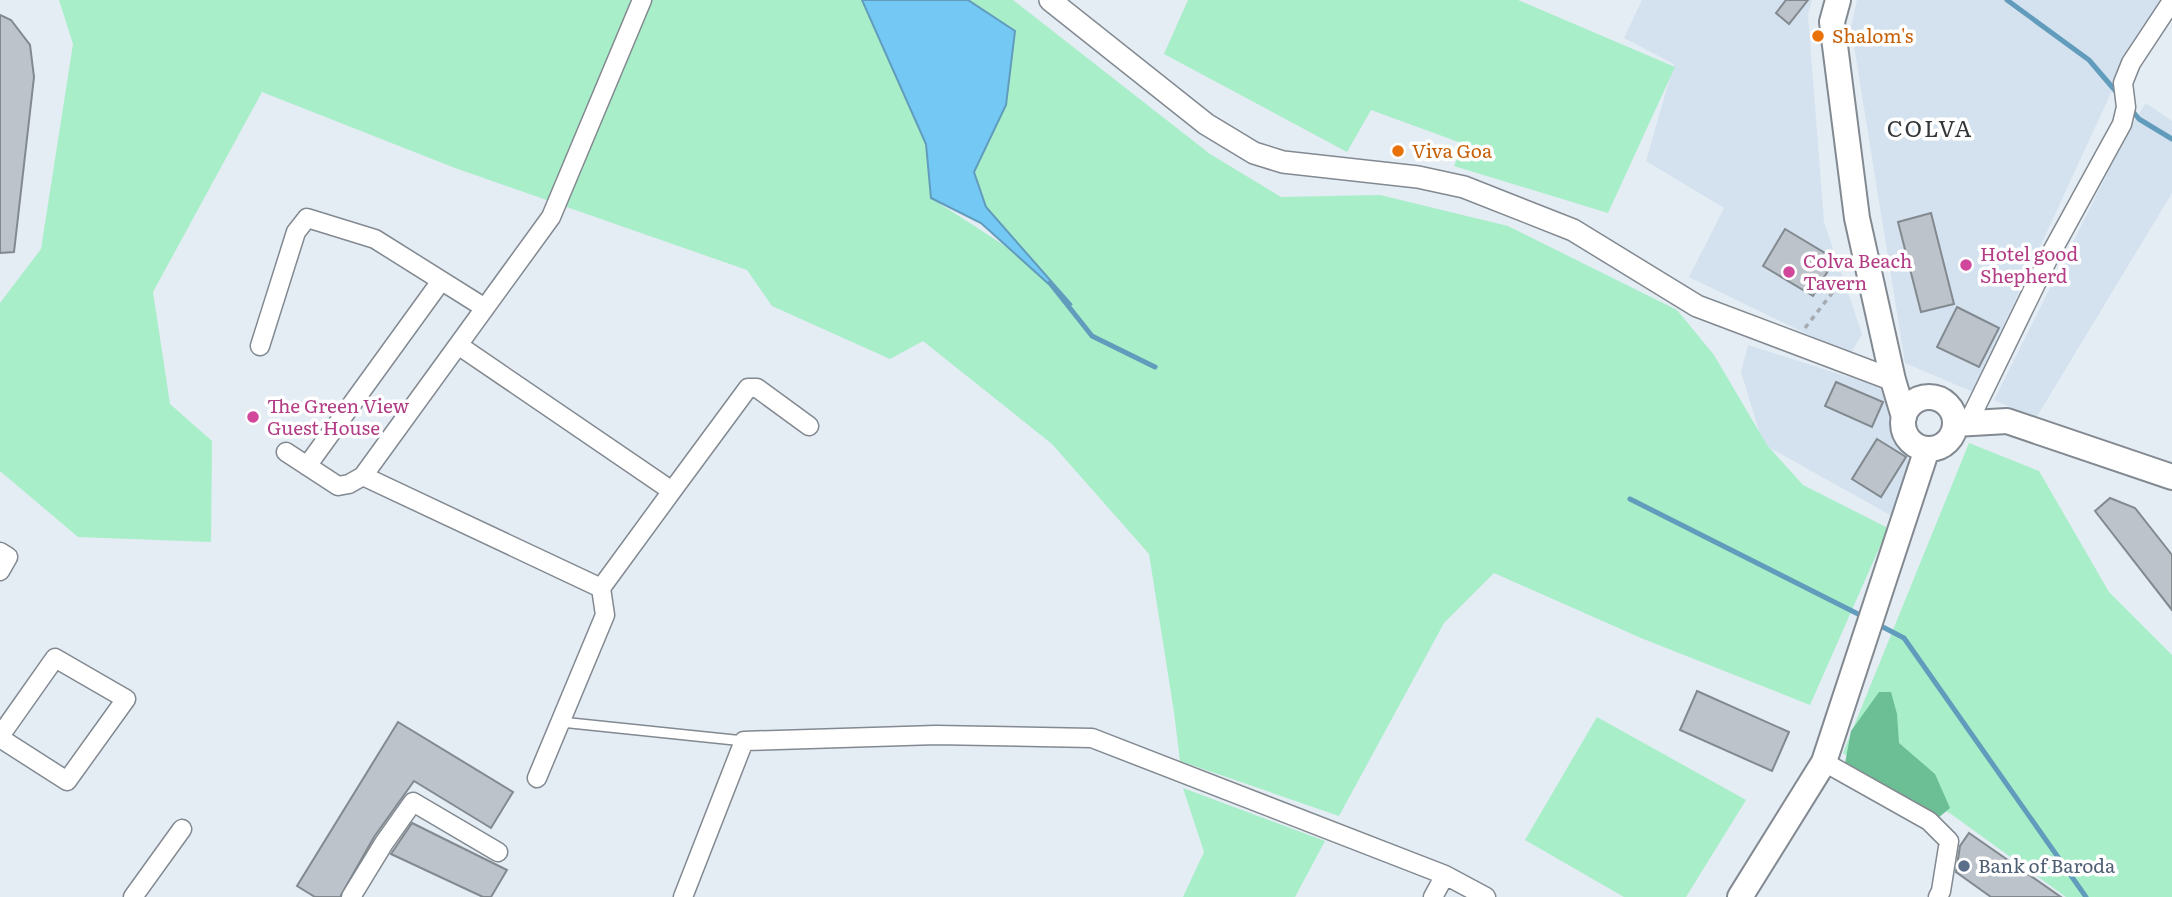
<svg xmlns="http://www.w3.org/2000/svg" width="2172" height="897" viewBox="0 0 2172 897" font-family="Literata,serif">
	<style>
		.built { fill: #d4e2ef }
		.green { fill: #a8eec9 }
		.forest { fill: #6cbf95 }
		.water { fill: #74c8f4; stroke: #619cbc; stroke-width: 2 }
		.lines { fill: none; stroke-linecap: round; stroke-linejoin: round }
		.stream { stroke: #619cbc; stroke-width: 5 }
		.building { fill: #bcc3cb; stroke: #82898f; stroke-width: 2 }
		.service-casing { stroke: #828990; stroke-width: 12 }
		.minor-casing { stroke: #828990; stroke-width: 21 }
		.tertiary-casing { stroke: #828990; stroke-width: 24 }
		.secondary-casing { stroke: #828990; stroke-width: 28 }
		.path { stroke: #a5abb1; stroke-width: 3.5; stroke-dasharray: 5 5; stroke-linecap: butt }
		.service { stroke: #fff; stroke-width: 9 }
		.minor { stroke: #fff; stroke-width: 18 }
		.tertiary { stroke: #fff; stroke-width: 21 }
		.secondary { stroke: #fff; stroke-width: 24 }
		.food-dot { fill: #e8710a; stroke: #fff; stroke-width: 2.5 }
		.hotel-dot { fill: #d1479c; stroke: #fff; stroke-width: 2.5 }
		.service-dot { fill: #5c6f8a; stroke: #fff; stroke-width: 2.5 }
		.labels { text-anchor: middle; stroke-width: 7; stroke-linejoin: round; paint-order: stroke }
		.food-label { font-size: 19px; fill: #c56008; stroke: #fff; text-anchor: start }
		.hotel-label { font-size: 19px; fill: #b23c85; stroke: #fff; text-anchor: start }
		.service-label { font-size: 19px; fill: #4e5e75; stroke: #fff; text-anchor: start }
		.quarter-label { font-size: 23px; letter-spacing: 2px; fill: #343739; stroke: #fff }
	</style>
	<rect width="100%" height="100%" fill="#e4ecf4"/>
	<!-- built -->
	<path class="built" d="M1642,0H1812L1808,15L1824,222L1862,334L1850,355L1689,277L1724,208L1646,161L1674,64L1624,38Z
		M1857,0H2165L2116,82L1973,392L1905,363L1851,27Z
		M2146,103L2172,121V193L2036,418L1994,400L2130,128Z
		M1748,345L1880,387L1909,463L1892,516L1763,444L1741,372Z"/>
	<!-- green -->
	<path class="green" d="M59,0H862L926,144L931,198L1036,266L986,207L974,172L1006,105L1015,31L968,0H1013L1210,154L1281,197L1380,195L1508,226L1677,310L1714,355L1767,445L1803,485L1888,528L1810,705L1641,638L1494,573L1444,623L1339,816L1180,761L1174,712L1149,554L1052,444L923,341L890,359L772,306L747,270L455,168L262,92L153,292L170,404L212,441L211,542L78,537L0,471V303L41,249L73,44Z
		M1188,0H1518L1675,67L1608,213L1454,166L1464,144L1371,110L1347,152L1164,54Z
		M1969,443L2039,471L2109,592L2172,655V897H2066L1951,814L1843,753Z
		M1597,717L1746,800L1686,897H1624L1525,840Z
		M1183,788L1325,841L1295,897H1183L1204,852Z"/>
	<!-- forest -->
	<path class="forest" d="M1879,692H1891L1897,714L1899,743L1935,774L1950,808L1938,818L1844,769L1851,731Z"/>
	<!-- water -->
	<path class="water" d="M862,0H968L1015,31L1006,105L974,172L986,207L1072,305L981,223L931,198L926,144Z"/>
	<g class="lines">
		<!-- stream -->
		<path class="stream" d="M2007,0L2089,60L2119,95
			M2130,108L2139,119L2172,139
			M1050,283L1092,336L1155,367
			M1630,499L1866,618
			M1877,624L1904,638L2086,897"/>
	</g>
	<!-- building -->
	<path class="building" d="M1786,0H1808L1789,24L1776,13Z
		M0,15L11,20L30,45L34,77L14,252L0,253Z
		M1931,213L1954,304L1921,312L1898,222Z
		M1785,229L1835,259L1813,296L1763,266Z
		M1957,307L1999,328L1979,367L1937,347Z
		M1836,382L1883,402L1872,427L1825,406Z
		M1877,439L1906,457L1881,497L1852,479Z
		M2110,498L2135,508L2172,555V610L2095,511Z
		M1697,691L1789,732L1772,771L1680,730Z
		M398,722L513,792L491,828L414,781L374,837L340,897H315L297,886Z
		M412,823L507,870L491,897H483L391,854Z
		M1969,833L2061,897H1991L1956,872L1960,846Z"/>
	<g class="lines">
		<!-- service casing -->
		<g class="service-casing">
			<path id="service" d="M561,722L744,741"/>
		</g>
		<!-- minor casing -->
		<g class="minor-casing">
			<path id="minor" d="M458,345L672,491L601,588L363,476L551,217L642,0
				M260,346L296,232L307,218L375,239L485,308
				M1969,421L2050,255L2122,124L2126,107L2123,83L2131,63L2172,1
				M286,452L338,486L349,484L363,476
				M307,466L441,281
				M672,491L748,388H757L809,426
				M0,552L8,557L0,571
				M0,736L55,658L126,699L67,781L0,738
				M1824,762L1929,821L1949,841L1941,891L1938,897
				M537,778L605,615L601,588
				M133,897L182,829
				M351,897L384,843L413,802L498,852
				M683,897L744,741L936,735L1092,738L1445,875L1486,897
				M1433,897L1445,875"/>
		</g>
		<!-- tertiary casing -->
		<g class="tertiary-casing">
			<path id="tertiary" d="M1050,0L1206,124L1254,153L1283,162L1418,177L1464,187L1573,230L1697,306L1893,380"/>
		</g>
		<!-- secondary casing -->
		<g class="secondary-casing">
			<path id="secondary" d="M1838,0L1832,22L1857,218L1893,380L1904,417
				M1903 423a26 26 0 1 1 52 0a26 26 0 1 1-52 0Z
				M1955,424L2007,421L2172,477
				M1740,897L1824,762L1927,449"/>
		</g>
		<!-- path -->
		<path class="path" d="M1805,328L1836,288L1850,281"/>
		<!-- service -->
		<use href="#service" class="service"/>
		<!-- minor -->
		<use href="#minor" class="minor"/>
		<!-- tertiary -->
		<use href="#tertiary" class="tertiary"/>
		<!-- secondary -->
		<use href="#secondary" class="secondary"/>
	</g>
	<!-- markers -->
	<g class="food-dot">
		<circle cx="1818" cy="36" r="7"/>
		<circle cx="1398" cy="151" r="7"/>
	</g>
	<g class="hotel-dot">
		<circle cx="1966" cy="265" r="7"/>
		<circle cx="1789" cy="272" r="7"/>
		<circle cx="253" cy="417" r="7"/>
	</g>
	<circle class="service-dot" cx="1964" cy="866" r="7"/>
	<g class="labels">
		<!-- food labels -->
		<g class="food-label">
			<text x="1832" y="43">Shalom's</text>
			<text x="1412" y="158">Viva Goa</text>
		</g>
		<!-- hotel labels -->
		<g class="hotel-label">
			<text x="1980" y="261">Hotel good<tspan x="1980" dy="22">Shepherd</tspan></text>
			<text x="1803" y="268">Colva Beach<tspan x="1803" dy="22">Tavern</tspan></text>
			<text x="267" y="413">The Green View<tspan x="267" dy="22">Guest House</tspan></text>
		</g>
		<!-- service labels -->
		<g class="service-label">
			<text x="1978" y="873">Bank of Baroda</text>
		</g>
		<!-- quarter labels -->
		<g class="quarter-label">
			<text x="1930" y="137">COLVA</text>
		</g>
	</g>
</svg>
